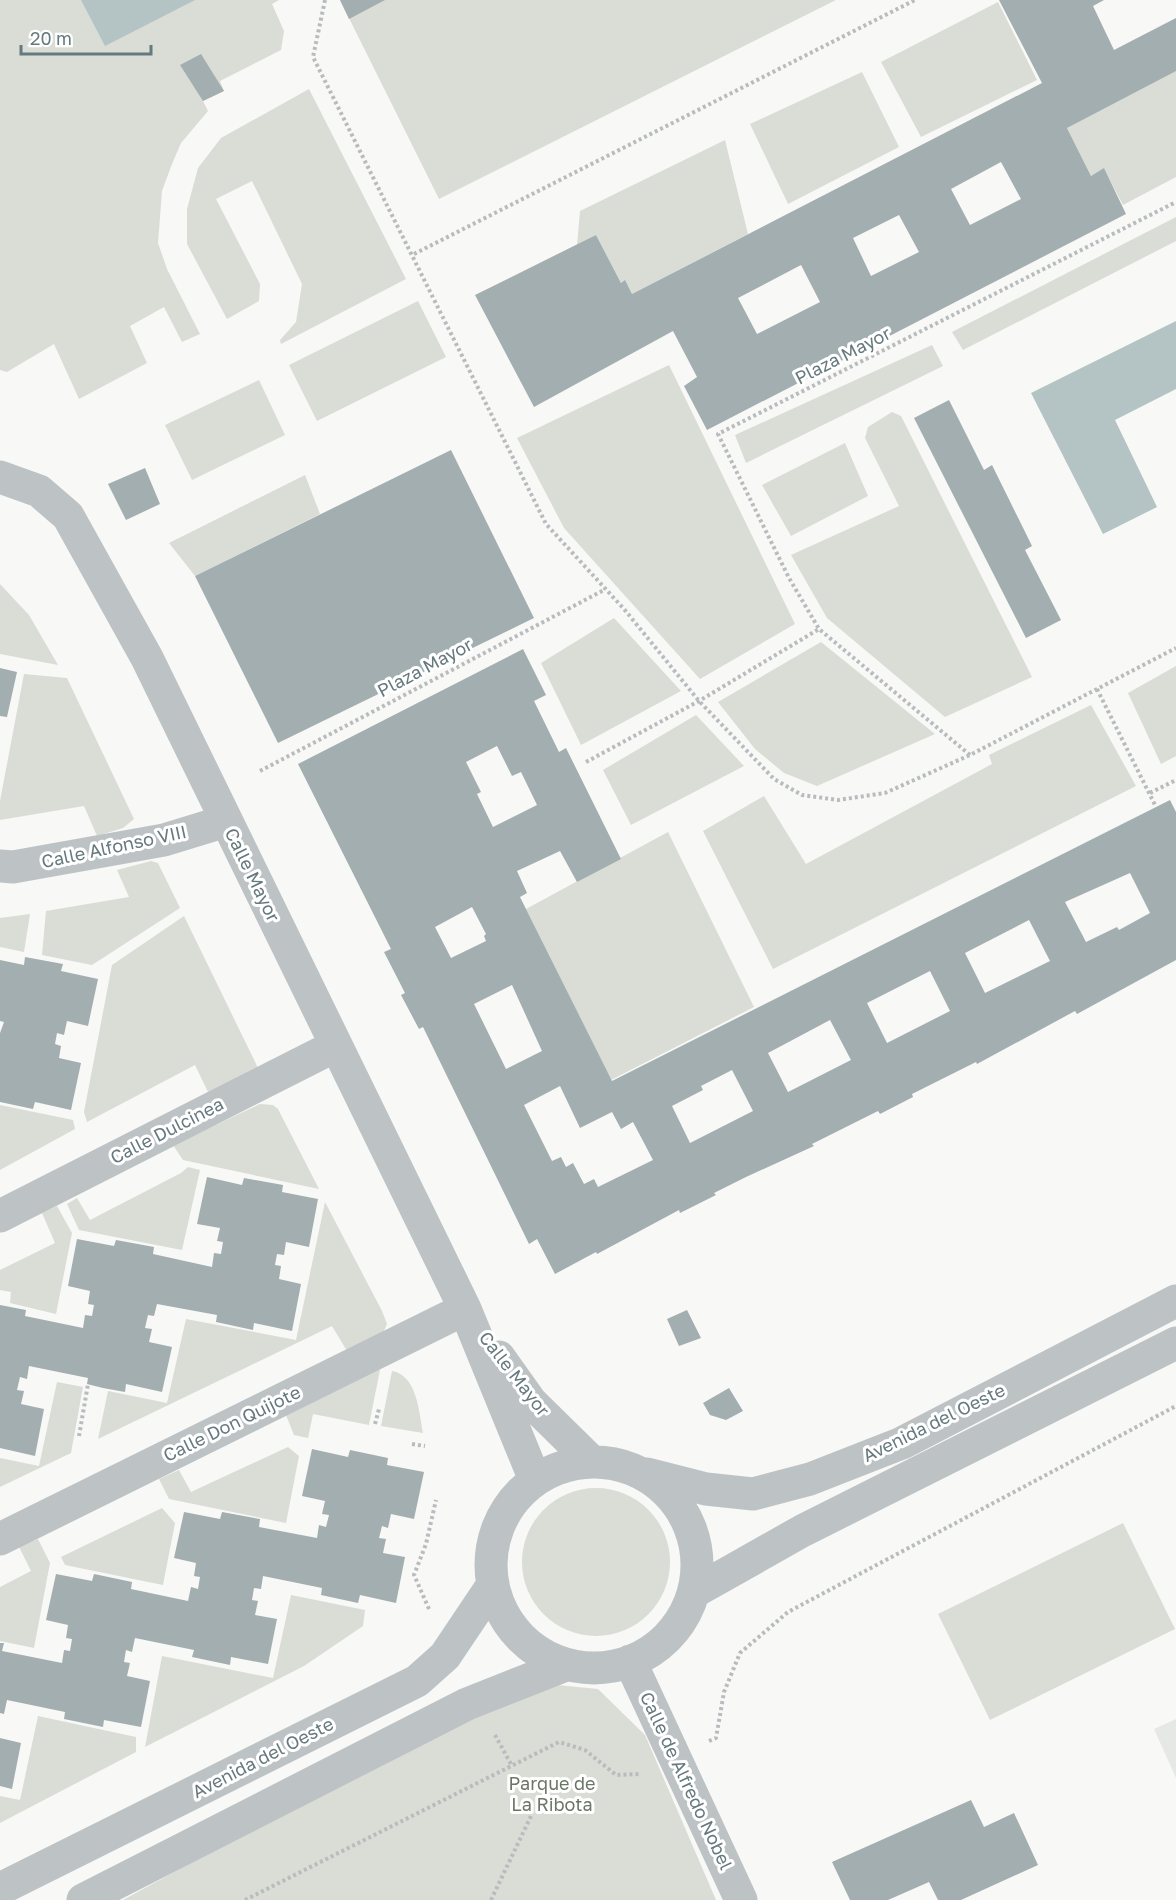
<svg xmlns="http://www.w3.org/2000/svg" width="1176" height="1900" viewBox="0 0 1176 1900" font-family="'Golos Text',sans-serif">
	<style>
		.built { fill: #e6e8e6 }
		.green { fill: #d9ddd6 }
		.water { fill: #b4c3c3 }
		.building { fill: #a3aeb0; fill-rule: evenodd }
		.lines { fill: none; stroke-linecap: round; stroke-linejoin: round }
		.path { stroke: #b8bcbe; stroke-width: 4; stroke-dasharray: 3 3; stroke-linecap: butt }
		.street { stroke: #bdc3c5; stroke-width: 33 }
		.labels { text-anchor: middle; stroke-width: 6; stroke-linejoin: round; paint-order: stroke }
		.street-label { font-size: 18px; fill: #66797e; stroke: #fff }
		.park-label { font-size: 18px; fill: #6b7765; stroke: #fff }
	</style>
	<rect width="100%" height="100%" fill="#f8f8f6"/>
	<!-- built -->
	<path class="built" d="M1176,1719V1778L1154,1729Z"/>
	<!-- green -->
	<path class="green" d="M0,0H279L272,4L284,31L281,50L220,81L224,91L203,101L208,111L181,143L172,164L162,191L158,243L167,269L200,334L182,342L164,307L130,326L147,363L79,399L54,344L7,372L0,370Z
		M340,0H836L439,199Z
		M998,2L1037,80L921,137L881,62Z
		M1176,65V177L1123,205L1104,169L1091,176L1067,128Z
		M862,72L899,147L788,204L750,124Z
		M309,89L406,279L281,344L280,340L296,322L302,284L252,181L216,199L260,284L259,301L227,319L187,244V209L198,168L221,138Z
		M725,140L748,234L632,294L625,281L621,283L596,235L577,245L580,211Z
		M1176,217V241L963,350L952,332Z
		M418,301L446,357L317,421L289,365Z
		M932,345L943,366L746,463L735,435Z
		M669,365L795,624L700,679L564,528L517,438Z
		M259,380L285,435L192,480L165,425Z
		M892,412L901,416L1032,677L945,717L827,618L791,555L899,506L865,438L868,427Z
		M845,443L868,496L791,536L762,485Z
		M305,475L320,514L195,576L169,543Z
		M0,584L29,615L58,665L0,654Z
		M614,618L681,691L581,745L541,663Z
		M821,642L935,734L817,786L784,773L755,749L718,702Z
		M1176,666V756L1161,764L1128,693Z
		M24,674L67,678L134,819L123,828L97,836L84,806L0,820V801Z
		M1091,705L1136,786L773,969L703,831L764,796L806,864L992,764L989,755Z
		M696,715L744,766L631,825L603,770Z
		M668,832L754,1007L611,1080L526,909Z
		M151,861L158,863L180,908L92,965L42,955L46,911L129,897L117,870Z
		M30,914L24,952L0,947V918Z
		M184,916L259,1070L208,1092L195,1065L87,1122L84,1112L112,965Z
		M260,1104L273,1105L278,1109L319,1189L183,1160L173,1145Z
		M0,1105L73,1120L75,1129L0,1170Z
		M188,1167L200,1170L182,1250L79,1230L67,1204L77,1198L90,1220L181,1173Z
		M325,1202L382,1311L387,1324L383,1333L347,1351L332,1326L98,1439L108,1391L167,1403L186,1319L296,1340Z
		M57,1206L72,1233L56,1314L10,1303L11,1292L0,1290V1270L55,1243L42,1213Z
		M377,1369L380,1370L369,1425L313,1414L308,1438L294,1435L286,1415Z
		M392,1371C417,1375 419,1412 423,1433L381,1426Z
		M57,1382L83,1387L71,1453L0,1487V1458L39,1466Z
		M288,1447L299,1456L286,1523L169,1499L159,1479L179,1470L191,1492Z
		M522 1562a74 74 0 1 1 148 0a74 74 0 1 1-148 0Z
		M162,1508L175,1523L163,1585L65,1565L61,1557Z
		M1123,1523L1175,1629L990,1720L938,1614Z
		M38,1539L50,1563L34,1648L0,1641V1587L31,1571L19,1547Z
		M291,1595L365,1610L363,1626L304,1666L145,1747L162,1656L273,1678Z
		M547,1684L598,1689L645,1735L716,1900H123L470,1710Z
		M38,1716L136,1737V1752L0,1823V1796L20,1800Z"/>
	<!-- water -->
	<path class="water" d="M81,0H195L105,46Z
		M1176,321V389L1115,420L1157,507L1103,534L1031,393Z"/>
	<!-- building -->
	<path class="building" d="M340,0H385L349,19Z
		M999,0H1104L1093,6L1114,50L1176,18V71L1067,128L1091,176L1104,168L1126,214L707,430L684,386L697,377L673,331L534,407L475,295L596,235L621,283L625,280L632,294L1042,83ZM1001,162L1021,199L970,225L951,189ZM899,215L919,252L871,276L853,238ZM801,265L820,302L757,334L738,298Z
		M201,54L224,91L203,101L180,65Z
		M949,400L984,470L992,465L1032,546L1025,550L1061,620L1026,638L914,418Z
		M451,450L534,618L278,743L195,576Z
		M145,468L160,504L126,520L108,484Z
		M523,649L546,695L534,701L559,752L566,748L621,859L577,882L560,851L517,871L527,893L520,897L612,1081L1170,800L1176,812V960L1077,1014L1075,1011L977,1064L976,1062L912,1094L913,1097L880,1114L878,1111L812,1144L814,1146L746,1177L714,1193L716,1195L680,1213L679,1210L597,1254L596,1252L555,1274L537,1239L529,1244L423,1027L419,1029L401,995L405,993L384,952L391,949L298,764ZM497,746L512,776L521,772L537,805L493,827L477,794L481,792L466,762ZM1130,873L1150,913L1119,930L1117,927L1086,942L1065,902ZM472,907L486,934L484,936L486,941L451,958L435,927ZM1029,920L1050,961L985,993L965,953ZM930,971L950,1011L887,1043L867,1003ZM512,985L542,1051L506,1069L474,1004ZM830,1020L851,1060L788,1092L768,1053ZM732,1070L753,1111L690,1143L672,1106L703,1090L701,1086ZM560,1086L580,1128L612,1112L621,1129L633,1122L653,1160L598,1187L594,1179L584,1184L573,1163L566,1167L561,1157L552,1161L524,1105Z
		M0,668L17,672L7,717L0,716Z
		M25,957L63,964L61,971L98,979L88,1026L67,1021L64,1035L57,1033L55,1044L61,1046L59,1058L81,1063L71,1110L35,1102L33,1109L0,1102V1033L4,1022L0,1021V960L24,965Z
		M207,1177L242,1185L244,1178L283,1185L282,1192L318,1199L309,1247L286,1242L284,1255L277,1254L275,1265L281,1266L279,1279L301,1284L292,1331L254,1323L253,1330L216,1322L217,1315L157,1304L154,1316L148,1315L145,1328L152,1329L149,1342L172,1347L162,1392L126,1384L125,1392L103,1388L87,1384L88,1378L29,1366L27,1379L20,1377L17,1390L24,1391L21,1404L44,1409L35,1456L0,1448V1305L26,1310L25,1316L83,1328L85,1315L92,1316L94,1305L88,1304L90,1291L68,1286L77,1239L114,1246L116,1240L154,1247L153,1254L212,1267L214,1253L221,1254L223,1242L217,1241L220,1228L197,1224Z
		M687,1310L701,1338L679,1346L667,1319Z
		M729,1388L743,1411L726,1420L710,1415L703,1403Z
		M312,1449L348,1457L350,1450L388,1458L387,1465L424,1472L414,1519L391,1514L388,1528L382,1526L379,1538L386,1539L383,1553L405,1557L396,1603L360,1595L358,1603L321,1595L322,1588L263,1576L261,1589L254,1588L252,1600L258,1601L255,1615L277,1619L268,1664L231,1657L230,1665L192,1657L194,1650L135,1638L132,1652L126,1650L124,1662L130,1663L127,1676L150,1681L141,1727L104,1720L103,1727L64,1719L65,1712L7,1700L4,1714L0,1713V1643H4L2,1651L62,1663L64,1650L70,1651L72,1639L66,1638L68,1625L46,1620L56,1574L92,1581L94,1574L132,1582L131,1589L188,1601L191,1587L198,1589L200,1577L194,1576L196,1563L174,1558L184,1512L220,1519L222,1512L260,1519L259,1527L317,1538L319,1525L326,1527L329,1515L322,1514L325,1501L302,1496Z
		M0,1738L21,1743L12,1789L0,1786Z
		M971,1800L984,1827L1014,1813L1038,1865L961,1900H938L929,1882L888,1900H850L832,1862Z"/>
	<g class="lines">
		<!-- path -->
		<path class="path" d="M325,0L313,57L546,524L624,609L699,701L774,779L802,795L838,800L885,793L970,755L1176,648
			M414,254L915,0
			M1097,689L1156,807
			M970,755L819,629L789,578L718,434L1176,202
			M586,762L699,701L819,629
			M260,771L604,590
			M1150,793L1176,780
			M375,1424L379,1409
			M79,1436L88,1384
			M412,1444L425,1446
			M429,1609L414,1575L426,1544L436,1500
			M495,1735L512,1766
			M709,1741L716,1738L724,1692L740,1653L788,1612L1176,1406
			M245,1900L559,1742L585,1750L616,1775L640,1774
			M491,1900L531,1816"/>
		<!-- street -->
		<path class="street" d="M0,477L39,491L68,516L147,658L465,1309L535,1480
			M0,866L13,867L164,840L226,821
			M0,1216L335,1046
			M499,1357L531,1402L591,1461
			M491 1565a103 103 0 1 1 206 0a103 103 0 1 1-206 0Z
			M647,1474L706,1489L753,1494L810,1479L902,1443L1176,1301
			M0,1539L465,1309
			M694,1592L802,1531L1176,1343
			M630,1661L741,1900
			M0,1889L417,1681L445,1656L492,1586
			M83,1900L467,1704L566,1665"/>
	</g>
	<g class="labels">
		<!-- street labels -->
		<g class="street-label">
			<text transform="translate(843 356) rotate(-27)" y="6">Plaza Mayor</text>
			<text transform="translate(425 668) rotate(-28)" y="6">Plaza Mayor</text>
			<text transform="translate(114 847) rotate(-12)" y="6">Calle Alfonso VIII</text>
			<text transform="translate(252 875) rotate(64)" y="6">Calle Mayor</text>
			<text transform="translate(167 1131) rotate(-27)" y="6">Calle Dulcinea</text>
			<text transform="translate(514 1374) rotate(52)" y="6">Calle Mayor</text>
			<text transform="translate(934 1423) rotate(-26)" y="6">Avenida del Oeste</text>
			<text transform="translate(232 1424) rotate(-26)" y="6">Calle Don Quijote</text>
			<text transform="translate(263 1758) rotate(-27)" y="6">Avenida del Oeste</text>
			<text transform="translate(686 1781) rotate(65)" y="6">Calle de Alfredo Nobel</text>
		</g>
		<!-- park labels -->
		<g class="park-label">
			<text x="552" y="1790">Parque de<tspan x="552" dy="21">La Ribota</tspan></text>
		</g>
	</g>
	<!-- scale -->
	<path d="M21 45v9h130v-9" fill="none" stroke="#66797e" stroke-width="3"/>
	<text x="30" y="45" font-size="18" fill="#66797e" stroke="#ffffff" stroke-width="4.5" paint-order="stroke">20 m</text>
</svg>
